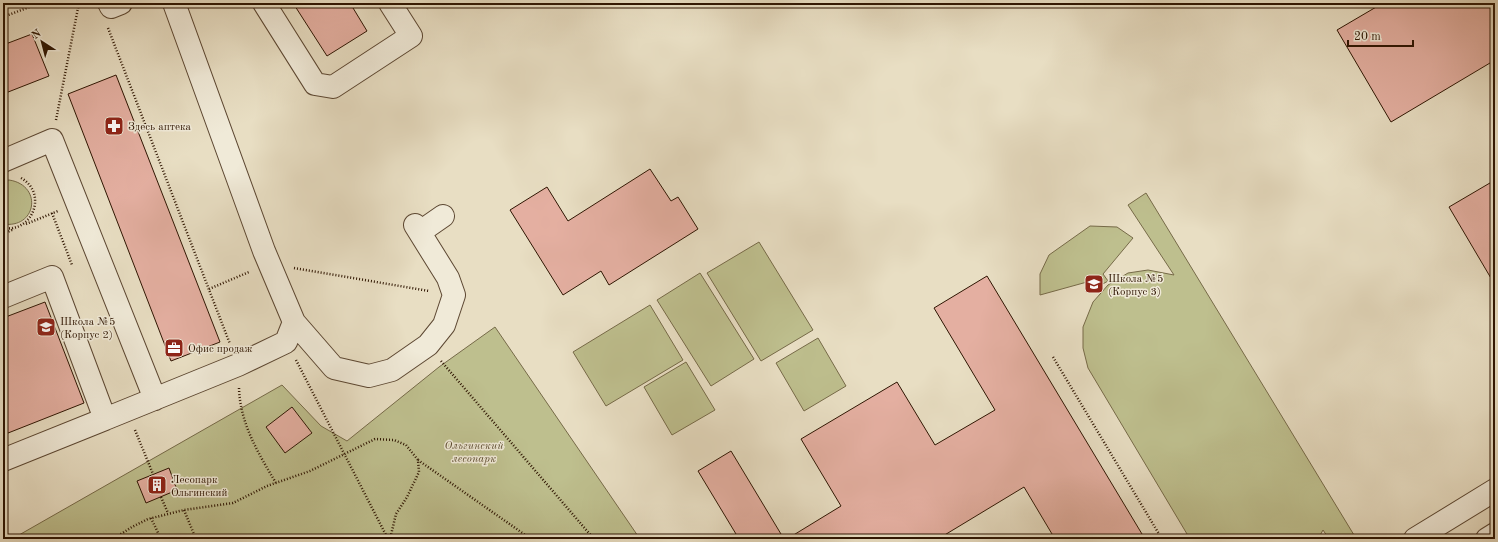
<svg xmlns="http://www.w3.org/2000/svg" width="1498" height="542" viewBox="0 0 1498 542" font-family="'Old Standard TT',serif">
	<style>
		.green { fill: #bebf8e; stroke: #766a48 }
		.building { fill: #e4afa1; stroke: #2e1502 }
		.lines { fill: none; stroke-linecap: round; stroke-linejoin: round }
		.minor-casing { stroke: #5c4732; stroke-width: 24 }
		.path { stroke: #2e1502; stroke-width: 2.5; stroke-dasharray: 1 2; stroke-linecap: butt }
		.minor { stroke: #f0ead8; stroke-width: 22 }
		.labels { text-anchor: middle; stroke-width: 3; stroke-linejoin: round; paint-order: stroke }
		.poi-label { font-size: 11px; fill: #2e1502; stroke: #f0ead8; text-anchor: start }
		.park-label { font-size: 11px; font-style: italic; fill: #59482c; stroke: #f0ead8 }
	</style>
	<rect width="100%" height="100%" fill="#e8dec3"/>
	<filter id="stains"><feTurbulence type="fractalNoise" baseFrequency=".005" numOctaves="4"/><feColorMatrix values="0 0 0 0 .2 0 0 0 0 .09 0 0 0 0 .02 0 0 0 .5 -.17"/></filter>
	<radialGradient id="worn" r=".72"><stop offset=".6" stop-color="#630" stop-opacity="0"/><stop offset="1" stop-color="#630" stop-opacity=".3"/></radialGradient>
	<!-- green -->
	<path class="green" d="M9,180C43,185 37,229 3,224V181Z
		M1146,193L1354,535L1348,539H1329L1323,530L1318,539H1190L1088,368L1083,348V327L1093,302L1108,285L1128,273L1148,270L1174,275L1128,205Z
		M1090,226L1117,227L1133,238L1103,274L1108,281L1092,290L1087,282L1040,295V274L1049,255Z
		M759,242L813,330L761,361L707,273Z
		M700,273L754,359L711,386L657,300Z
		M650,305L683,360L606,406L573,352Z
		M495,327L640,539H12L282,385L321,426L347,441L439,367Z
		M818,338L846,386L804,411L776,363Z
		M686,362L715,410L672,435L644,387Z"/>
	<!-- building -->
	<path class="building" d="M293,3H350L367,31L327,56Z
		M1383,3H1495V60L1391,122L1337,30Z
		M32,34L49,76L3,94V45Z
		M116,75L220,342L171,361L68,94Z
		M650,169L671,201L678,197L698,229L609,285L601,271L563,295L510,210L547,187L568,221Z
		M1495,180V285L1449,207Z
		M987,276L1145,539H1055L1024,487L938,539H787L841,506L801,439L897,382L935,445L995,410L934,308Z
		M45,302L84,403L3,435V318Z
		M292,407L312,433L285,453L266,427Z
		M731,451L784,539H739L698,471Z
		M169,468L177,490L146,503L137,481Z"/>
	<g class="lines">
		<!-- minor casing -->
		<g class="minor-casing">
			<path id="minor" d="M109,3L111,7L121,3
				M174,3L264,251L294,322L334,368L369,376L392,370L428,345L444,325L454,295L448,278L415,225
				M264,3L315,84L333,87L411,36L390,3
				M3,161L52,140L155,399
				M420,232L443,216
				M3,297L52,277L105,419L3,460
				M105,419L238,365L286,342L294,322
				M1415,539L1495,490
				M1487,539L1495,534"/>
		</g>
		<!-- path -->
		<path class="path" d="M3,17L40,3
			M108,28L230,344
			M56,120L79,3
			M52,213L72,265
			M26,224L58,211
			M3,228C33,233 48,193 21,178
			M3,234L14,229
			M294,268L429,291
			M209,289L249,272
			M1053,357L1162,539
			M296,360L388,539
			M441,361L594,539
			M239,388C240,423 258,453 276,483
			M135,430L153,474
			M418,460L531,539
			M161,497L168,513
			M184,510L196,539
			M151,518L161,539
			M113,539L132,527L148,519L184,510L233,503L267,486L310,471L375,439L394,440L406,445L418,460L419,472L407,497L396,514L390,539"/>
		<!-- minor -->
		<use href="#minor" class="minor"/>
	</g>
	<!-- icons -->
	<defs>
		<g id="pharmacy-square" transform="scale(1)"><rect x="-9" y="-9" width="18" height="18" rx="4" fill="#8f2418" stroke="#f0ead8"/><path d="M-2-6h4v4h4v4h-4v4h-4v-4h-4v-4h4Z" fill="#fff"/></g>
		<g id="school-square" transform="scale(1)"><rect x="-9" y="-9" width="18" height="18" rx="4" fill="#8f2418" stroke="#f0ead8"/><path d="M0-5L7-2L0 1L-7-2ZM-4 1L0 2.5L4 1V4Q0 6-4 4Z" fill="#fff"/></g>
		<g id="office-square" transform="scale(1)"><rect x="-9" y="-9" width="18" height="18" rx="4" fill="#8f2418" stroke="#f0ead8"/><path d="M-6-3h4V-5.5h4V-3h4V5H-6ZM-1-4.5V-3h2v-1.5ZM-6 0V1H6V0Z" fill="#fff"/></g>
		<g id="building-square" transform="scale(1)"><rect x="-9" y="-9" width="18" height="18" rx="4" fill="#8f2418" stroke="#f0ead8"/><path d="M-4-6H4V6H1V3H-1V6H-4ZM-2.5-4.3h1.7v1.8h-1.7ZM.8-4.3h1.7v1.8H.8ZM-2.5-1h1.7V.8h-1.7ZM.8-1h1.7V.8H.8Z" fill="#fff"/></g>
	</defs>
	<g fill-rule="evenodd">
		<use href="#pharmacy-square" x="114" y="126"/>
		<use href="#school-square" x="1094" y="284"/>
		<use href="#school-square" x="46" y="327"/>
		<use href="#office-square" x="174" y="348"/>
		<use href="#building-square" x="157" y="485"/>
	</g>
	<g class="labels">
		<!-- poi labels -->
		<g class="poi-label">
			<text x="128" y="130">Здесь аптека</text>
			<text x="1108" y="282">Школа №5<tspan x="1108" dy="13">(Корпус 3)</tspan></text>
			<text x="60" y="325">Школа №5<tspan x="60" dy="13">(Корпус 2)</tspan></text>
			<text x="188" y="352">Офис продаж</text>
			<text x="171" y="483">Лесопарк<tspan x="171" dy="13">Ольгинский</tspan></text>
		</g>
		<!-- park labels -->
		<g class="park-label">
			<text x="474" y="449">Ольгинский<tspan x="474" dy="13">лесопарк</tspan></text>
		</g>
	</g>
	<!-- margin -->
	<rect width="1498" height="542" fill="none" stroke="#e8dec3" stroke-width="16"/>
	<rect x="4" y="4" width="1490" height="534" fill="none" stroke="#2e1502" stroke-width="2"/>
	<rect x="8" y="8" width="1482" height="526" fill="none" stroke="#2e1502"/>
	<!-- north arrow -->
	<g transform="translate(42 42) rotate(324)" stroke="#f0ead8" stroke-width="3" paint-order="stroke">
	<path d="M0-3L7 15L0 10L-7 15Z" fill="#2e1502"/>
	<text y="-6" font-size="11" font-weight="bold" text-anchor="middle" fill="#2e1502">N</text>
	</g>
	<!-- scale -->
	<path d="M1348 40v6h65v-6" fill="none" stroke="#2e1502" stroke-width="2"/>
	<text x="1354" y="40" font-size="12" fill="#2e1502" stroke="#f0ead8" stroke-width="3" paint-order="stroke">20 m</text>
	<rect width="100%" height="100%" filter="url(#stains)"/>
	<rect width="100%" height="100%" fill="url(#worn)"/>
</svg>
